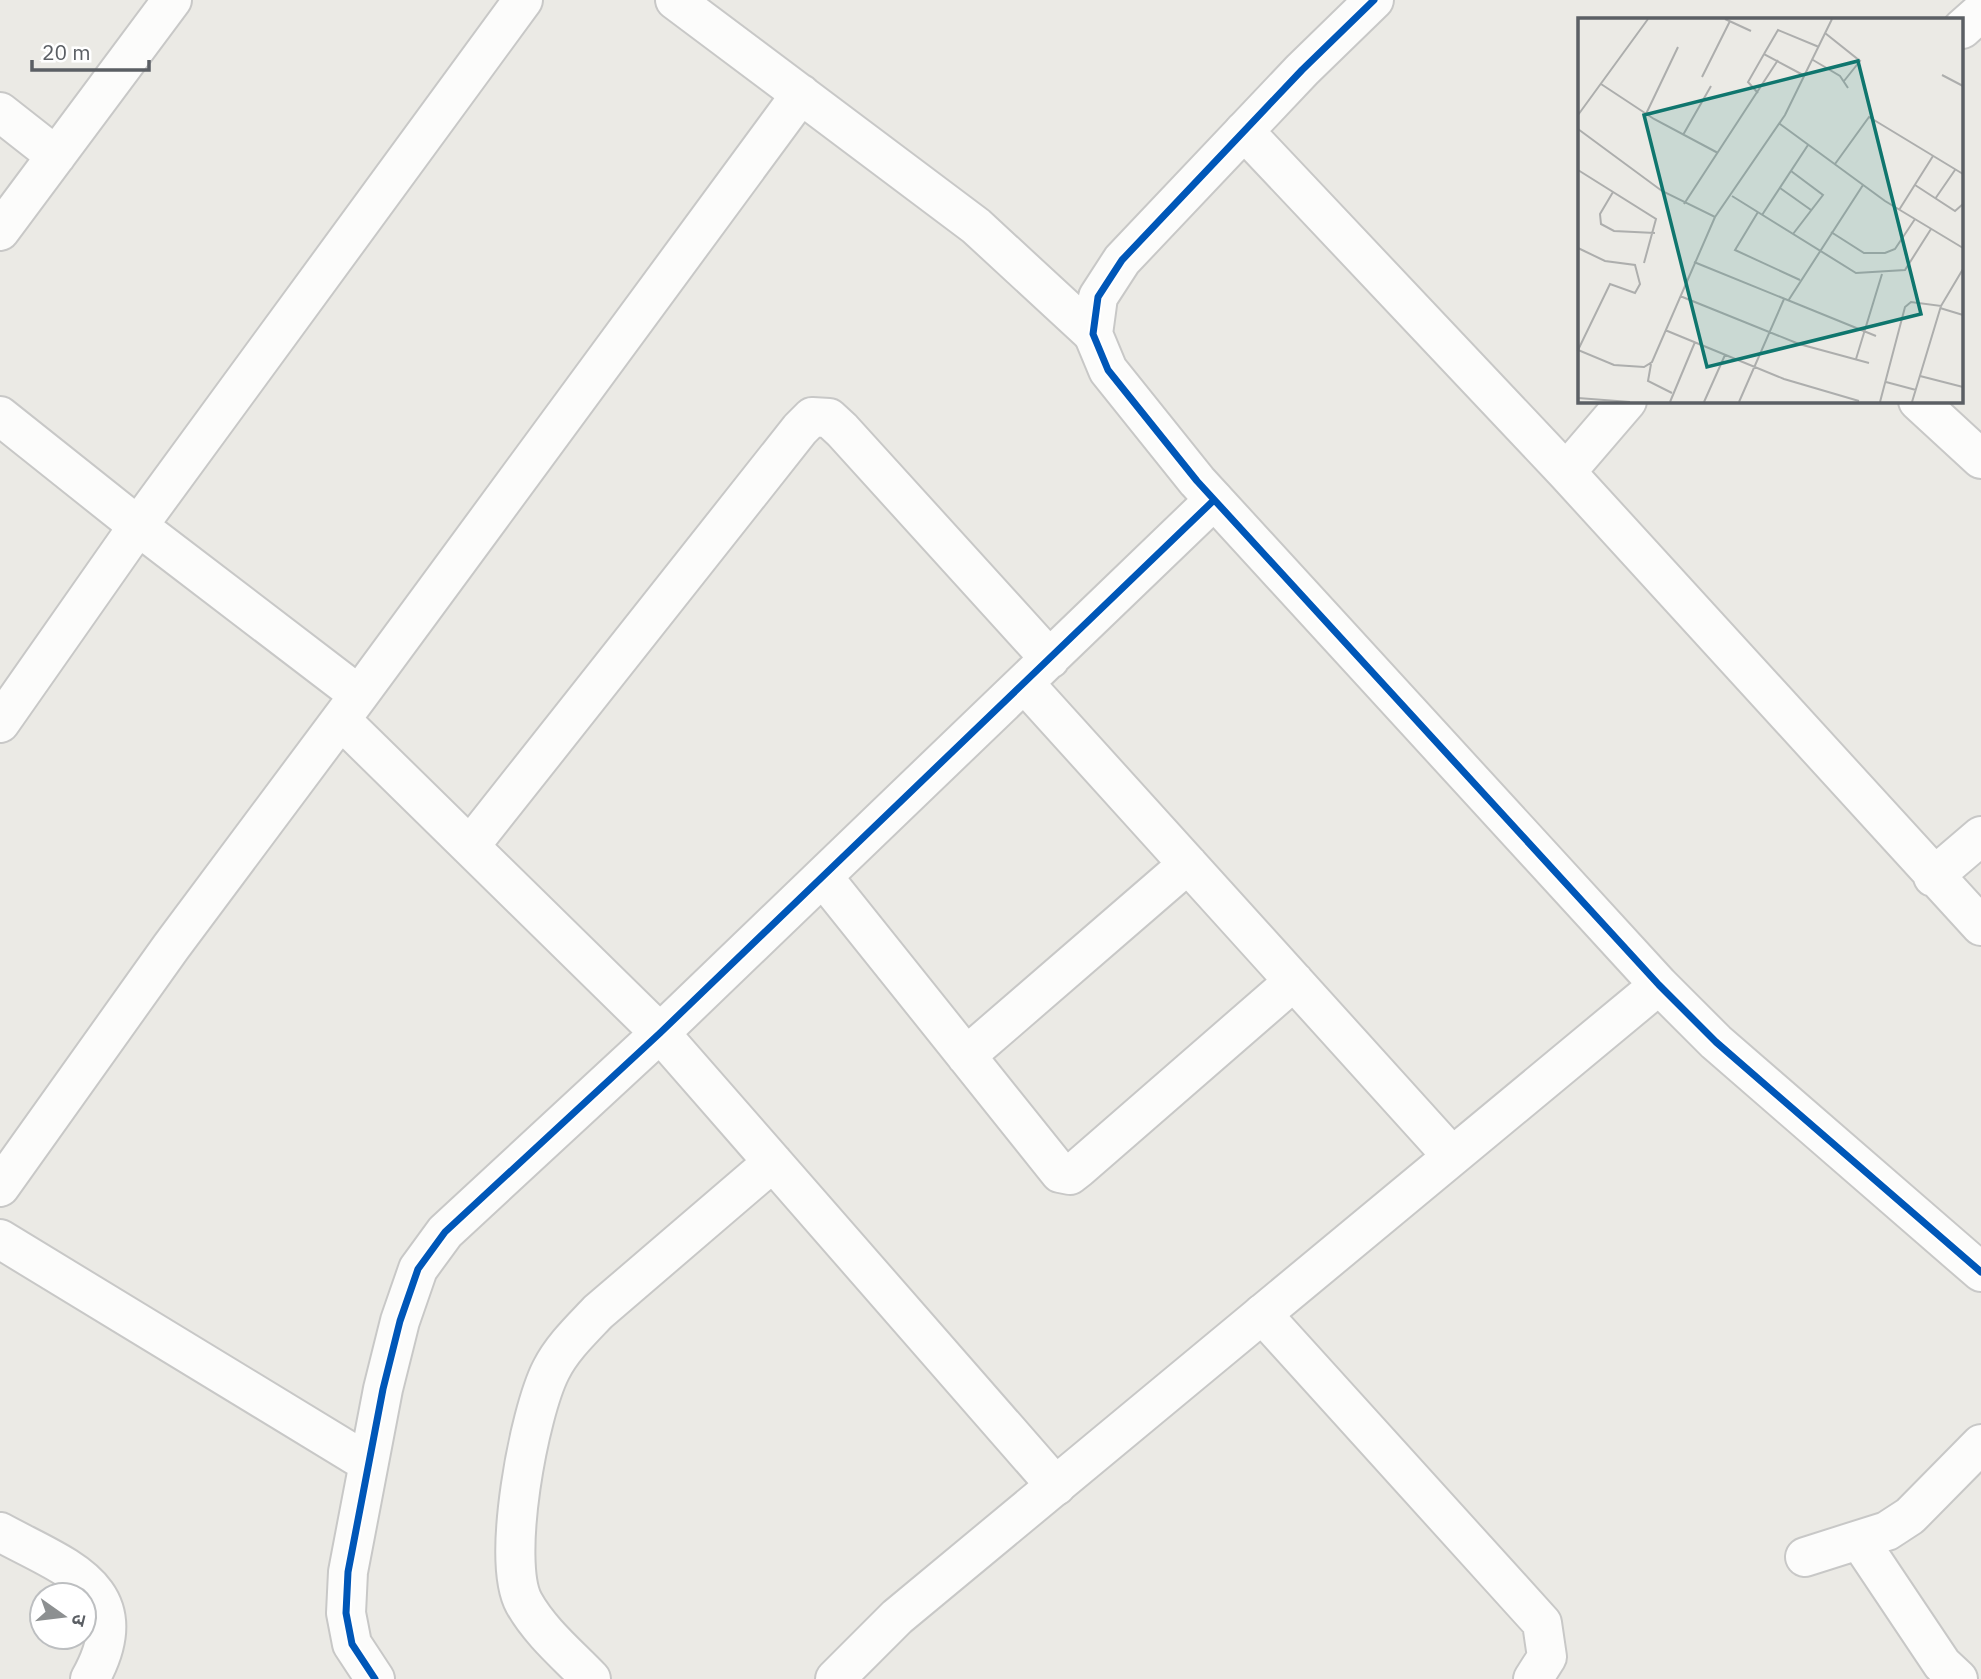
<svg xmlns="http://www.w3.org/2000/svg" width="1981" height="1679" viewBox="0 0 1981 1679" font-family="'IBM Plex Sans','Noto Sans Devanagari',sans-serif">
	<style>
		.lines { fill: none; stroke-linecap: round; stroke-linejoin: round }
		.minor-casing { stroke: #c8c8c7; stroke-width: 42 }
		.tertiary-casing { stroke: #c8c8c7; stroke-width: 42 }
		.minor { stroke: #fcfcfb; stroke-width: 38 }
		.tertiary { stroke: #fcfcfb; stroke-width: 38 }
		.cycleway-casing { stroke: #fff; stroke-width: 11 }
		.cycleway { stroke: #0057b8; stroke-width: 7 }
		.inset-road { fill: none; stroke: #adaead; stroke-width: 2 }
		.view { fill: #0f766e; fill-opacity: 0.15; stroke: #0f766e; stroke-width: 3.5 }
		.inset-edge { fill: none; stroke: #5b5f64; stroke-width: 3.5 }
	</style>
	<rect width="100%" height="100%" fill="#ebeae5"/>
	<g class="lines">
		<!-- minor casing -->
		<g class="minor-casing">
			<path id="minor" d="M675,0L976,226L1093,334
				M1962,29L1981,12
				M0,112L56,156
				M1244,131L1566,472L1981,926
				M0,231L172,0
				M1918,401L1981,459
				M0,416L138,526L359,695
				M1566,472L1627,401
				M1024,683L1452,1156
				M341,720L660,1033L1056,1486
				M0,723L138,526L523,0
				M470,846L800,429L812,417L829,418L842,430L1050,659
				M823,877L1060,1173L1070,1175L1079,1168L1294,981
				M1933,877L1981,836
				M966,1056L1188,864
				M0,1187L171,947L359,695L801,94
				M0,1239L368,1463
				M1262,1314L1542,1623L1547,1657L1533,1679
				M0,1532C66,1568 140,1589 90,1679
				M1859,1540L1942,1664L1958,1679
				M1805,1557L1887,1531L1910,1516L1981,1444
				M375,1679L352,1644L346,1613L348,1572L383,1389L400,1321L418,1269L445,1232L660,1033L1214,500
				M591,1679C569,1656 540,1632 524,1603C501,1561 529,1413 551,1370C562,1348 581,1330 598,1312L773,1162"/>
		</g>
		<!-- tertiary casing -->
		<g class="tertiary-casing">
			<path id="tertiary" d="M1374,0L1302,70L1122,260L1098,297L1093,334L1108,370L1197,481L1659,985L1716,1042L1981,1272
				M835,1679L897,1617L1659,985"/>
		</g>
		<!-- minor -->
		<use href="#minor" class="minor"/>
		<!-- tertiary -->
		<use href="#tertiary" class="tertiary"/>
		<!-- cycleway casing -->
		<g class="cycleway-casing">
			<path id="cycleway" d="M1374,0L1302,70L1122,260L1098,297L1093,334L1108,370L1197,481L1659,985L1716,1042L1981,1272
				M375,1679L352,1644L346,1613L348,1572L383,1389L400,1321L418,1269L445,1232L660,1033L1214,500"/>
		</g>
		<!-- cycleway -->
		<use href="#cycleway" class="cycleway"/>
	</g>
	<!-- overview -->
	<g transform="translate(1578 18)">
		<rect width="385" height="385" fill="#ebeae5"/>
		<path class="inset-road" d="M147,1L173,13M247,15L282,43L266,63M186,36L200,12L241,29M235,42L262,58L270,70M364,57L385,68M124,59L152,3M23,66L76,101L140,135M180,75L170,64L186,36L227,58M68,96L100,29M0,97L70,1M202,106L307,183L385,230M0,111L84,173L137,199L207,97L254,1M105,117L133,68M257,146L291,99L385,156M0,152L78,201L66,245M213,153L245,177L215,216M337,167L377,193L385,186M202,170L233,192M35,174L22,196L23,206L36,213L77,215M154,178L278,255L327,252L353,211M357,181L377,152M106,186L200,42M321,192L355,138M180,194L157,232L222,262M184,197L230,127M253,214L286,235H307L317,231L337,201M0,230L27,243L57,247L62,266L57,275L32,266L0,332L36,347L66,349L74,344L137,199M116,244L298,318M102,278L221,326L291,345M210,283L285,167M362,290L385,297M87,312L206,361L281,383M278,341L304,256M73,346L70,363L94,375M342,358L385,369M308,364L338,372M0,380L52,384M92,384L117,324M126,384L147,337M161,384L206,281M302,384L327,289L333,284L363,288L385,251M334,384L363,288"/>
		<path class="view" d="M280,43L343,296L129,349L66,97Z"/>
		<rect width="385" height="385" class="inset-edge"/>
	</g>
	<!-- north arrow -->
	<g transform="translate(63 1616) rotate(104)"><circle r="33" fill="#ffffff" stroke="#bdbfc1" stroke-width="2"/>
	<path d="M0-5L12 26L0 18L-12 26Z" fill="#8d9091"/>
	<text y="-10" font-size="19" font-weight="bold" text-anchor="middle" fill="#5b5f64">उ</text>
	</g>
	<!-- scale -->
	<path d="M32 60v10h117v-10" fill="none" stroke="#5b5f64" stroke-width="3.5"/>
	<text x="42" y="60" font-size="21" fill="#5b5f64" stroke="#ffffff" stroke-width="5" paint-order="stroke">20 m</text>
</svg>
